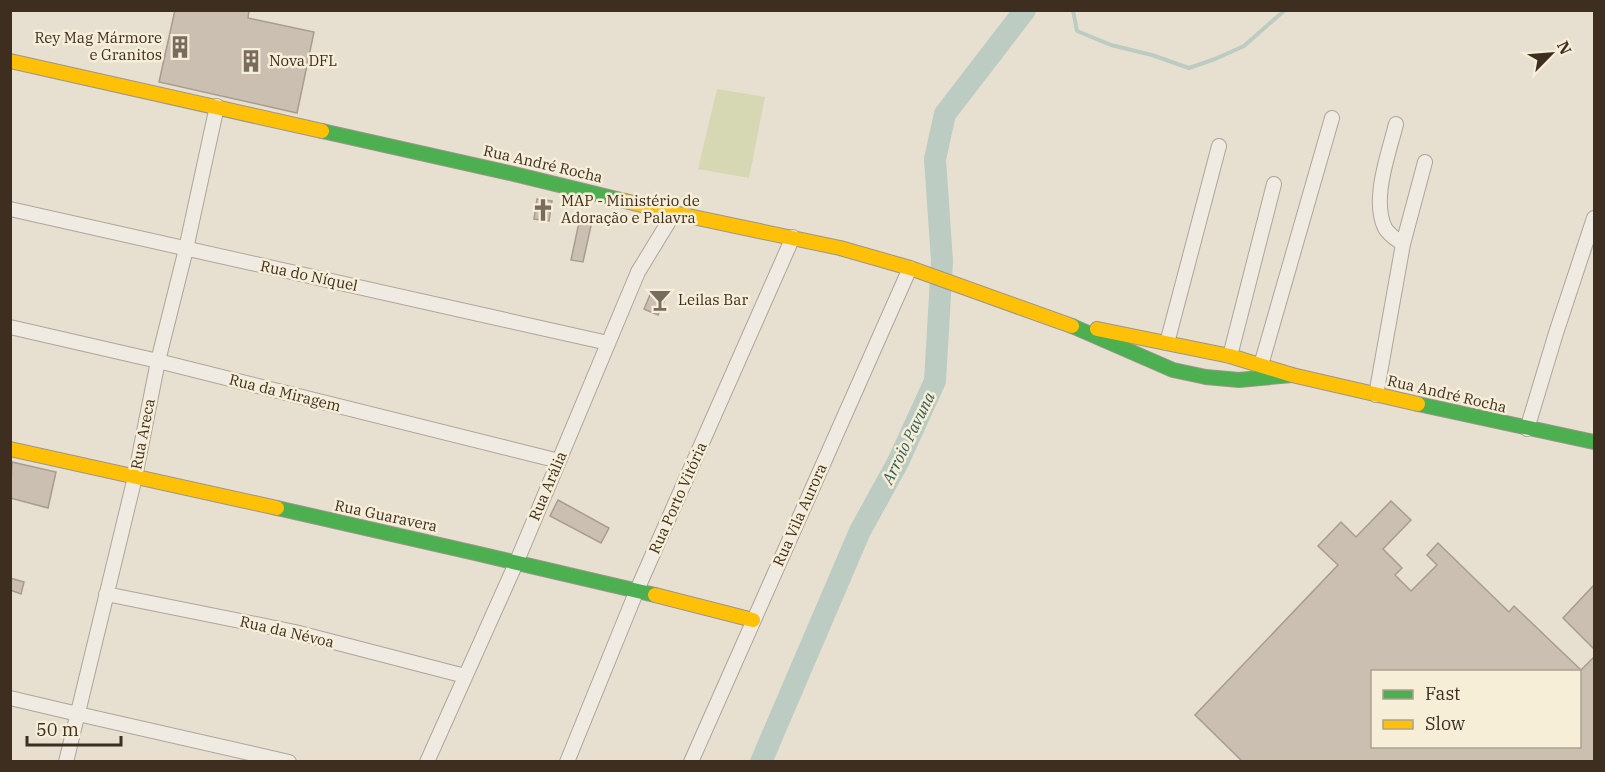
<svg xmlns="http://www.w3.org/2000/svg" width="1605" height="772" viewBox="0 0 1605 772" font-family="'IBM Plex Serif',serif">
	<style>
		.green { fill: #d6d7b3 }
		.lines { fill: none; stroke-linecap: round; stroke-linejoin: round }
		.stream { stroke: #bcccc2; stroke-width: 4 }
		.river { stroke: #bcccc2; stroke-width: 22 }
		.building { fill: #cbbfb2; stroke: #a89c90; stroke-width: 1.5; fill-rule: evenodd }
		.street-casing { stroke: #ada599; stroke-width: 16 }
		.fast-casing { stroke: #9c958a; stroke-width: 16 }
		.slow-casing { stroke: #9c958a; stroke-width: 16 }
		.street { stroke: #efebe3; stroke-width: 14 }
		.fast { stroke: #4caf50; stroke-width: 14 }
		.slow { stroke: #ffc107; stroke-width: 14 }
		.labels { text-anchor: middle; stroke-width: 5; stroke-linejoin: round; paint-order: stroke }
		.poi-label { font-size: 15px; fill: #3d2e20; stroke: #f7eed8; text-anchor: start }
		.street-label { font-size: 15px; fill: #3d2e20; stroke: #f7eed8 }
		.water-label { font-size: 16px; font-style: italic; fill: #2f5d5a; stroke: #f7eed8 }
	</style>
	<rect width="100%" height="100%" fill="#e7e0d1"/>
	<!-- green -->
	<path class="green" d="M717,89L765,97L749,178L698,169Z"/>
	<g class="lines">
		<!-- stream -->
		<path class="stream" d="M1073,10L1077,31L1111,45L1152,55L1189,68L1215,59L1244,46L1285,10"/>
		<!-- river -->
		<path class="river" d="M761,762L860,531L898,462L935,381L942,261L935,159L945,114L1025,10"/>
	</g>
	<!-- building -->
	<path class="building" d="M175,10H249L248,18L314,32L297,113L159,82Z
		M537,199L552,201L549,221L534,219Z
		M580,218L592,221L583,262L571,260Z
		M652,290L666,297L658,315L644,309Z
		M12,462L56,472L48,508L10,498Z
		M558,500L609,528L601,543L550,516Z
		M1391,501L1411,520L1383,549L1402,568L1395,575L1411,591L1437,565L1427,555L1438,543L1509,612L1514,606L1581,670L1594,657V762H1243L1195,715L1338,565L1318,546L1341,522L1356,537ZM1372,672H1580V747H1372Z
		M10,578L24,582L21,594L10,590Z
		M1594,585V649L1563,618Z"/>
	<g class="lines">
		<!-- street casing -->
		<g class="street-casing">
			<path id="street" d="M1396,124C1389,153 1371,199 1385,228C1389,235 1396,239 1403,244
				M10,209L608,343
				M10,327L158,361L559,461
				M1167,343L1219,146
				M1230,356L1274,184
				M1261,365L1332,118
				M1376,395L1403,244L1425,162
				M1527,429L1556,333L1594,218
				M106,594L295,632L465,676
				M10,698L78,714L289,762
				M66,762L135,477L158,361L186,249L217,106
				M427,762L517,561L638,272L674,213
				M567,762L637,590L793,237
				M691,762L910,268"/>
		</g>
		<!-- fast casing -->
		<g class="fast-casing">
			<path id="fast" d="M322,131L514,174L625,201
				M1072,326L1173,370L1206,377L1239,380L1292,375
				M1418,404L1594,442
				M277,508L475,553L655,595"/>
		</g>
		<!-- slow casing -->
		<g class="slow-casing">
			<path id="slow" d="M10,61L322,131
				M625,201L674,213L840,248L910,268L1072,326
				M1097,329L1230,356L1292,375L1418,404
				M10,449L277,508
				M655,595L753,620"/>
		</g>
		<!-- street -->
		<use href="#street" class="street"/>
		<!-- fast -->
		<use href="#fast" class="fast"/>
		<!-- slow -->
		<use href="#slow" class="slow"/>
	</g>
	<!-- icons -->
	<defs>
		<g id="building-bare" transform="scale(1.8)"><path d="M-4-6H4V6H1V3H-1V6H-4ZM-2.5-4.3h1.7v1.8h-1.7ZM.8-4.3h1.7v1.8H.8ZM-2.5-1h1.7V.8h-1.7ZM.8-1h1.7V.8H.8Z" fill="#786c5e" stroke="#f7eed8" stroke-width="2.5" paint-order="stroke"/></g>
		<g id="church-bare" transform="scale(1.8)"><path d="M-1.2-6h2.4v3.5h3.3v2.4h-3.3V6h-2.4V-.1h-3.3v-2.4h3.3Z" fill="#786c5e" stroke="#f7eed8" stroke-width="2.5" paint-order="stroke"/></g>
		<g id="bar-bare" transform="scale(1.8)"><path d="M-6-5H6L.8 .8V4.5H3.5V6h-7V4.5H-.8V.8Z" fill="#786c5e" stroke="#f7eed8" stroke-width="2.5" paint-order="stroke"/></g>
	</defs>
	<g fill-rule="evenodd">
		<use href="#building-bare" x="180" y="47"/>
		<use href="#building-bare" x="251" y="61"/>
		<use href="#church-bare" x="543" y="210"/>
		<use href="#bar-bare" x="660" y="300"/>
	</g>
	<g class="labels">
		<!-- poi labels -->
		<g class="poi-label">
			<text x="162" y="43" text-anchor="end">Rey Mag Mármore<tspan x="162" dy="17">e Granitos</tspan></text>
			<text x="269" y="66">Nova DFL</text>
			<text x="561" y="206">MAP - Ministério de<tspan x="561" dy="17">Adoração e Palavra</tspan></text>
			<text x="678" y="305">Leilas Bar</text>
		</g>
		<!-- street labels -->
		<g class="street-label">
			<text transform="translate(543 164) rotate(13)" y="5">Rua André Rocha</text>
			<text transform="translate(309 276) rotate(12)" y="5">Rua do Níquel</text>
			<text transform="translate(285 393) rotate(14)" y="5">Rua da Miragem</text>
			<text transform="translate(1447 394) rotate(13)" y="5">Rua André Rocha</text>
			<text transform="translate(143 434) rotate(-79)" y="5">Rua Areca</text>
			<text transform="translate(548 486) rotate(-67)" y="5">Rua Arália</text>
			<text transform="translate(678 498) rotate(-66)" y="5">Rua Porto Vitória</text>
			<text transform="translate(800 515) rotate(-66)" y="5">Rua Vila Aurora</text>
			<text transform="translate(386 516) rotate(12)" y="5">Rua Guaravera</text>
			<text transform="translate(287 632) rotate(13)" y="5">Rua da Névoa</text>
		</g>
		<!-- water labels -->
		<g class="water-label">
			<text transform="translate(908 438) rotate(-64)" y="6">Arroio Pavuna</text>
		</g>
	</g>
	<!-- border -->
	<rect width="1605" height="772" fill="none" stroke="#3d2e20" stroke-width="24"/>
	<!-- legend -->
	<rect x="1371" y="670" width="210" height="78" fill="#f7eed8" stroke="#ada18e" stroke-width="1.5"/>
	<rect x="1383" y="690" width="30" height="9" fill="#4caf50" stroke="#ada18e" stroke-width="1.5"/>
	<text x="1425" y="700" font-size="18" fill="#3d2e20">Fast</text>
	<rect x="1383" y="720" width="30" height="9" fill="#ffc107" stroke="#ada18e" stroke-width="1.5"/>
	<text x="1425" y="730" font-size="18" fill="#3d2e20">Slow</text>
	<!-- north arrow -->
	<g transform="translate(1551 54) rotate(65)" stroke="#f7eed8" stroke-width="4.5" paint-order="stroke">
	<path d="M0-4.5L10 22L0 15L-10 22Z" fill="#3d2e20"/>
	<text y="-9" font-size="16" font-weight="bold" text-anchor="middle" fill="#3d2e20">N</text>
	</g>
	<!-- scale -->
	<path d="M27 736v9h94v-9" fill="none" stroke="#3d2e20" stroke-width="3"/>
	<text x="36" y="736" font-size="18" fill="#3d2e20" stroke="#f7eed8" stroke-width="4.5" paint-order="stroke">50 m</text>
</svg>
